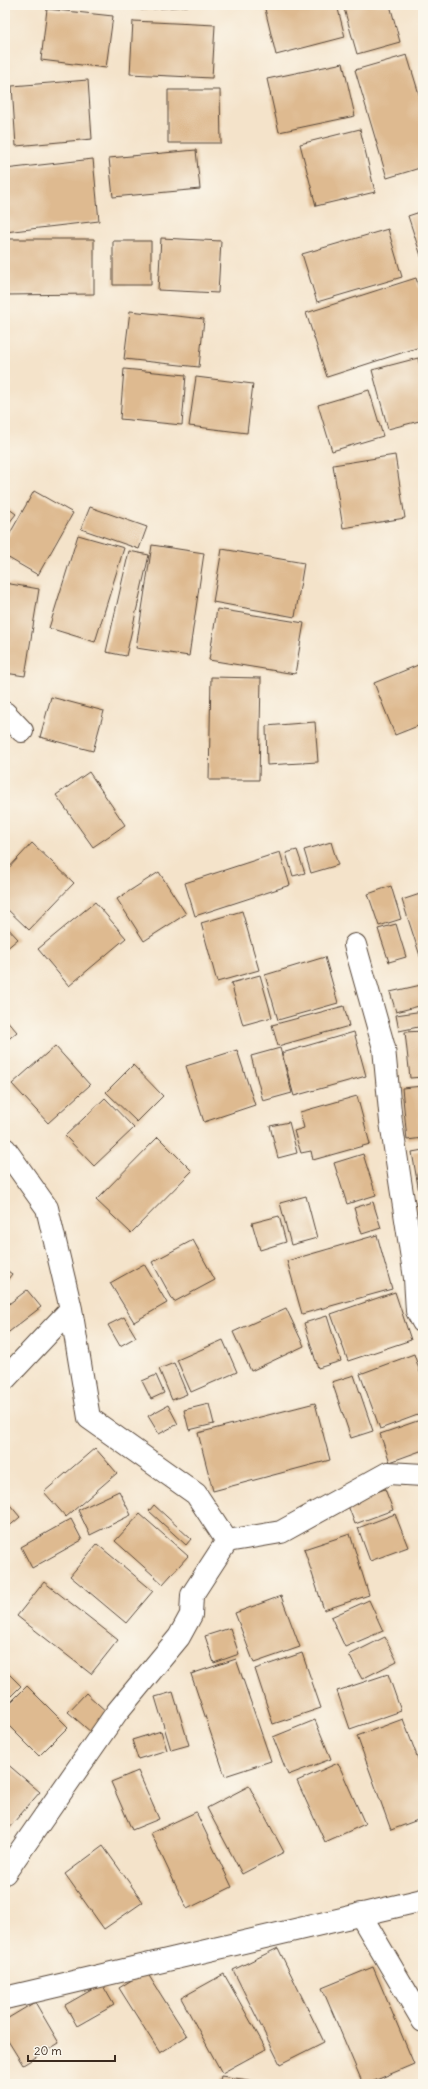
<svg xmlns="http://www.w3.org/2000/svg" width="428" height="2089" viewBox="0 0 428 2089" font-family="Delius,sans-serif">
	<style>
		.building { fill: #deba90 }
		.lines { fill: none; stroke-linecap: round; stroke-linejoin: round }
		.minor-casing { stroke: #574638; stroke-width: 24 }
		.minor { stroke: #fff; stroke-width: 22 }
	</style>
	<rect width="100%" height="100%" fill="#fbf7ec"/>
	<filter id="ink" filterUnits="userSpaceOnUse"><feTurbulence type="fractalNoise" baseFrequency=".025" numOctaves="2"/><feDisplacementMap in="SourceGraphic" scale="8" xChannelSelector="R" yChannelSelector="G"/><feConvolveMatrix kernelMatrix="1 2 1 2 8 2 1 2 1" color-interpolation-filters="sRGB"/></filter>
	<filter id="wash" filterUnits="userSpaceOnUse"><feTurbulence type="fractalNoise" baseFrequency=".012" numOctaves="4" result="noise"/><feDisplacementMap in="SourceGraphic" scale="16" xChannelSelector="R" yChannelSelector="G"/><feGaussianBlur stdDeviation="0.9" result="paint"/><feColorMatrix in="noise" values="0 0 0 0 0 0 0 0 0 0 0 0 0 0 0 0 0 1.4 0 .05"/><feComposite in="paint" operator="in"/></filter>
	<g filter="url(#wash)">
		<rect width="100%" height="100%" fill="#f4e3ca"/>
		<g id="blocks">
			<!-- building -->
			<path class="building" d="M141,5H188V6L141,10Z
				M281,5H337L345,37L276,55L265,9Z
				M343,5H390L400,42L357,54Z
				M47,9L113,16L106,68L41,60Z
				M133,21L215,25L212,78L130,74Z
				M407,55L423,107V167L387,178L355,70Z
				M343,63L355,116L279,132L267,79Z
				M88,80L92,139L16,146L12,86Z
				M168,90H220L221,143H168Z
				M360,129L375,192L316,206L300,144Z
				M196,150L200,189L113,197L109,158Z
				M93,159L99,221L5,232V169Z
				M423,211V262L408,216Z
				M388,229L402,277L317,302L302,254Z
				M161,238L221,241L218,293L158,290Z
				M5,239H94V294L5,295Z
				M113,241H151V285H113Z
				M416,278L423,301V346L327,377L306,313Z
				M130,311L204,319L199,367L124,359Z
				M418,358L423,378V420L388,429L372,370Z
				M124,369L186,375L182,425L120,419Z
				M196,377L253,384L247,433L189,426Z
				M369,390L383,436L332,451L318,405Z
				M395,455L405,518L343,528L333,465Z
				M34,491L73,513L38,575L5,556V542Z
				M5,506L16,514L5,528Z
				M90,507L147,527L139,549L81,529Z
				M78,535L124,548L95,642L49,628Z
				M152,545L204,553L189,656L136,648Z
				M222,549L304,563L295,617L213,602Z
				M129,551L149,555L126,656L106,652Z
				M5,583L39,589L25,676L5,673Z
				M217,609L304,623L295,674L209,660Z
				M423,663V724L395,735L374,683Z
				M211,677L261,678L259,780H209Z
				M51,697L104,711L93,751L40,737Z
				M315,722L318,762L267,765L266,726Z
				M89,772L125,825L93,847L56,795Z
				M331,842L338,865L311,873L304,850Z
				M32,843L74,883L29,930L5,907V872Z
				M297,850L305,873L293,876L286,853Z
				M280,852L290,885L195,916L185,883Z
				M159,872L186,914L144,941L117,899Z
				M391,886L401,919L379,926L368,894Z
				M423,893V959H421L402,900Z
				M95,902L126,938L69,986L38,949Z
				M242,911L259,970L217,982L201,923Z
				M396,924L406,957L389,962L378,929Z
				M5,925L18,939L5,950Z
				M325,957L338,1003L278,1020L265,975Z
				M260,975L272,1017L243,1025L231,983Z
				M421,985L423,1005L396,1012L390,992Z
				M344,1006L349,1026L278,1046L272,1025Z
				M423,1011V1026L399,1031L396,1015Z
				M5,1018L17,1032L5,1042Z
				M423,1031V1077L410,1078L405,1032Z
				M354,1032L366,1076L294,1096L282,1053Z
				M55,1046L90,1085L48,1123L12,1084Z
				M280,1048L292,1093L263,1101L251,1056Z
				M237,1050L255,1105L204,1122L186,1066Z
				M133,1065L163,1096L137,1122L106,1092Z
				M423,1086V1138L407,1140L402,1088Z
				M357,1096L370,1144L313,1160L311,1151L301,1153L294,1131L304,1128L300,1112Z
				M105,1098L134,1128L94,1166L65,1136Z
				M289,1122L297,1153L278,1158L270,1126Z
				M158,1137L192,1171L131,1233L96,1200Z
				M423,1150V1191L419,1192L412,1152Z
				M363,1154L376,1195L347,1204L334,1163Z
				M306,1196L317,1238L291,1245L280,1203Z
				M423,1201V1243L416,1244L411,1203Z
				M373,1202L381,1228L362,1234L354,1208Z
				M279,1216L286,1242L260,1250L252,1223Z
				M377,1235L392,1289L302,1314L287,1261Z
				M193,1240L215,1280L174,1302L152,1262Z
				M144,1264L167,1303L134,1322L110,1283Z
				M5,1269L12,1274L5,1283Z
				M27,1290L41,1307L5,1335V1307Z
				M395,1292L411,1340L348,1361L331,1314Z
				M286,1308L304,1346L251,1371L233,1332Z
				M327,1316L341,1361L318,1368L304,1323Z
				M124,1317L136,1337L120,1346L108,1325Z
				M223,1340L237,1372L191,1392L177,1360Z
				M414,1354L423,1381V1413L380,1429L360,1374Z
				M174,1363L187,1394L172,1400L159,1369Z
				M156,1375L164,1393L151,1399L142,1381Z
				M354,1375L373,1431L351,1438L332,1382Z
				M315,1403L330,1460L213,1491L198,1433Z
				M209,1404L214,1424L189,1430L184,1410Z
				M168,1405L178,1424L159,1434L148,1416Z
				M423,1419V1450L390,1462L380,1434Z
				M95,1448L117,1473L66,1517L44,1492Z
				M385,1489L393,1510L355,1524L347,1503Z
				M119,1491L131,1515L90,1535L78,1510Z
				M5,1499L20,1517L5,1530Z
				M154,1505L191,1539L186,1545L149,1511Z
				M140,1514L188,1556L163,1584L115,1541Z
				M395,1514L408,1547L370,1561L358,1528Z
				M71,1519L82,1540L32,1568L21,1547Z
				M350,1534L369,1595L324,1610L304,1549Z
				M97,1544L153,1591L126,1623L70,1576Z
				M44,1582L118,1640L91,1674L17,1616Z
				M281,1596L300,1647L254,1663L235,1613Z
				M369,1600L383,1631L345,1647L331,1617Z
				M230,1628L239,1654L214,1663L205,1636Z
				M385,1637L397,1661L362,1679L349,1655Z
				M302,1653L321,1708L273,1724L255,1669Z
				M236,1659L271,1761L225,1776L191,1674Z
				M5,1670L21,1686L5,1702Z
				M388,1674L401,1711L350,1729L337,1691Z
				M27,1686L68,1727L39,1756L5,1722V1708Z
				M173,1692L189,1745L171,1750L155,1697Z
				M86,1693L109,1714L92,1733L68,1712Z
				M403,1719L423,1772V1818L391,1830L357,1736Z
				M315,1720L331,1759L288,1775L273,1737Z
				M161,1731L167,1750L138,1759L132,1740Z
				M5,1762L40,1792L7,1830L5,1828Z
				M338,1763L365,1824L325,1842L297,1781Z
				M138,1771L159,1819L132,1830L111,1782Z
				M249,1786L284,1852L242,1874L207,1808Z
				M196,1812L232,1887L187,1909L151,1833Z
				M103,1846L143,1902L104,1929L65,1874Z
				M278,1948L324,2042L280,2064L233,1970Z
				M373,1967L414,2064L367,2084H363L322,1988Z
				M146,1971L187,2036L160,2053L119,1988Z
				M224,1974L266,2049L222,2073L181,1998Z
				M102,1984L114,2005L77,2026L65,2005Z
				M35,2002L59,2043L23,2065L5,2036V2020Z
				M221,2076L269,2083V2084H219Z"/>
		</g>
	</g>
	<g filter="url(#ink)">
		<use href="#blocks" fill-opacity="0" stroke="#574638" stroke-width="1"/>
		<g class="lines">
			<!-- minor casing -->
			<g class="minor-casing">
				<path id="minor" d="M5,713L22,731
					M355,945L384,1048L391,1122L415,1278L417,1311L423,1322
					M5,1149L47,1208L71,1309L89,1418L196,1494L227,1541
					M5,1379L71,1309
					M5,1873L117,1712L179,1637L191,1615L192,1595L227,1541L281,1532L388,1473L423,1475
					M360,1914L423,2021
					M5,1998L423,1900"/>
			</g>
			<!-- minor -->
			<use href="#minor" class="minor"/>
		</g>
	</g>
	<!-- margin -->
	<rect width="428" height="2089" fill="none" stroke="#fbf7ec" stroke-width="20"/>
	<!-- scale -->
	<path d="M28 2055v6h87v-6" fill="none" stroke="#3b2a1e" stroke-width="2"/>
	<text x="34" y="2055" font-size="12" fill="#3b2a1e" stroke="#fbf7ec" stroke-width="3" paint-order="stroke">20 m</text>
</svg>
